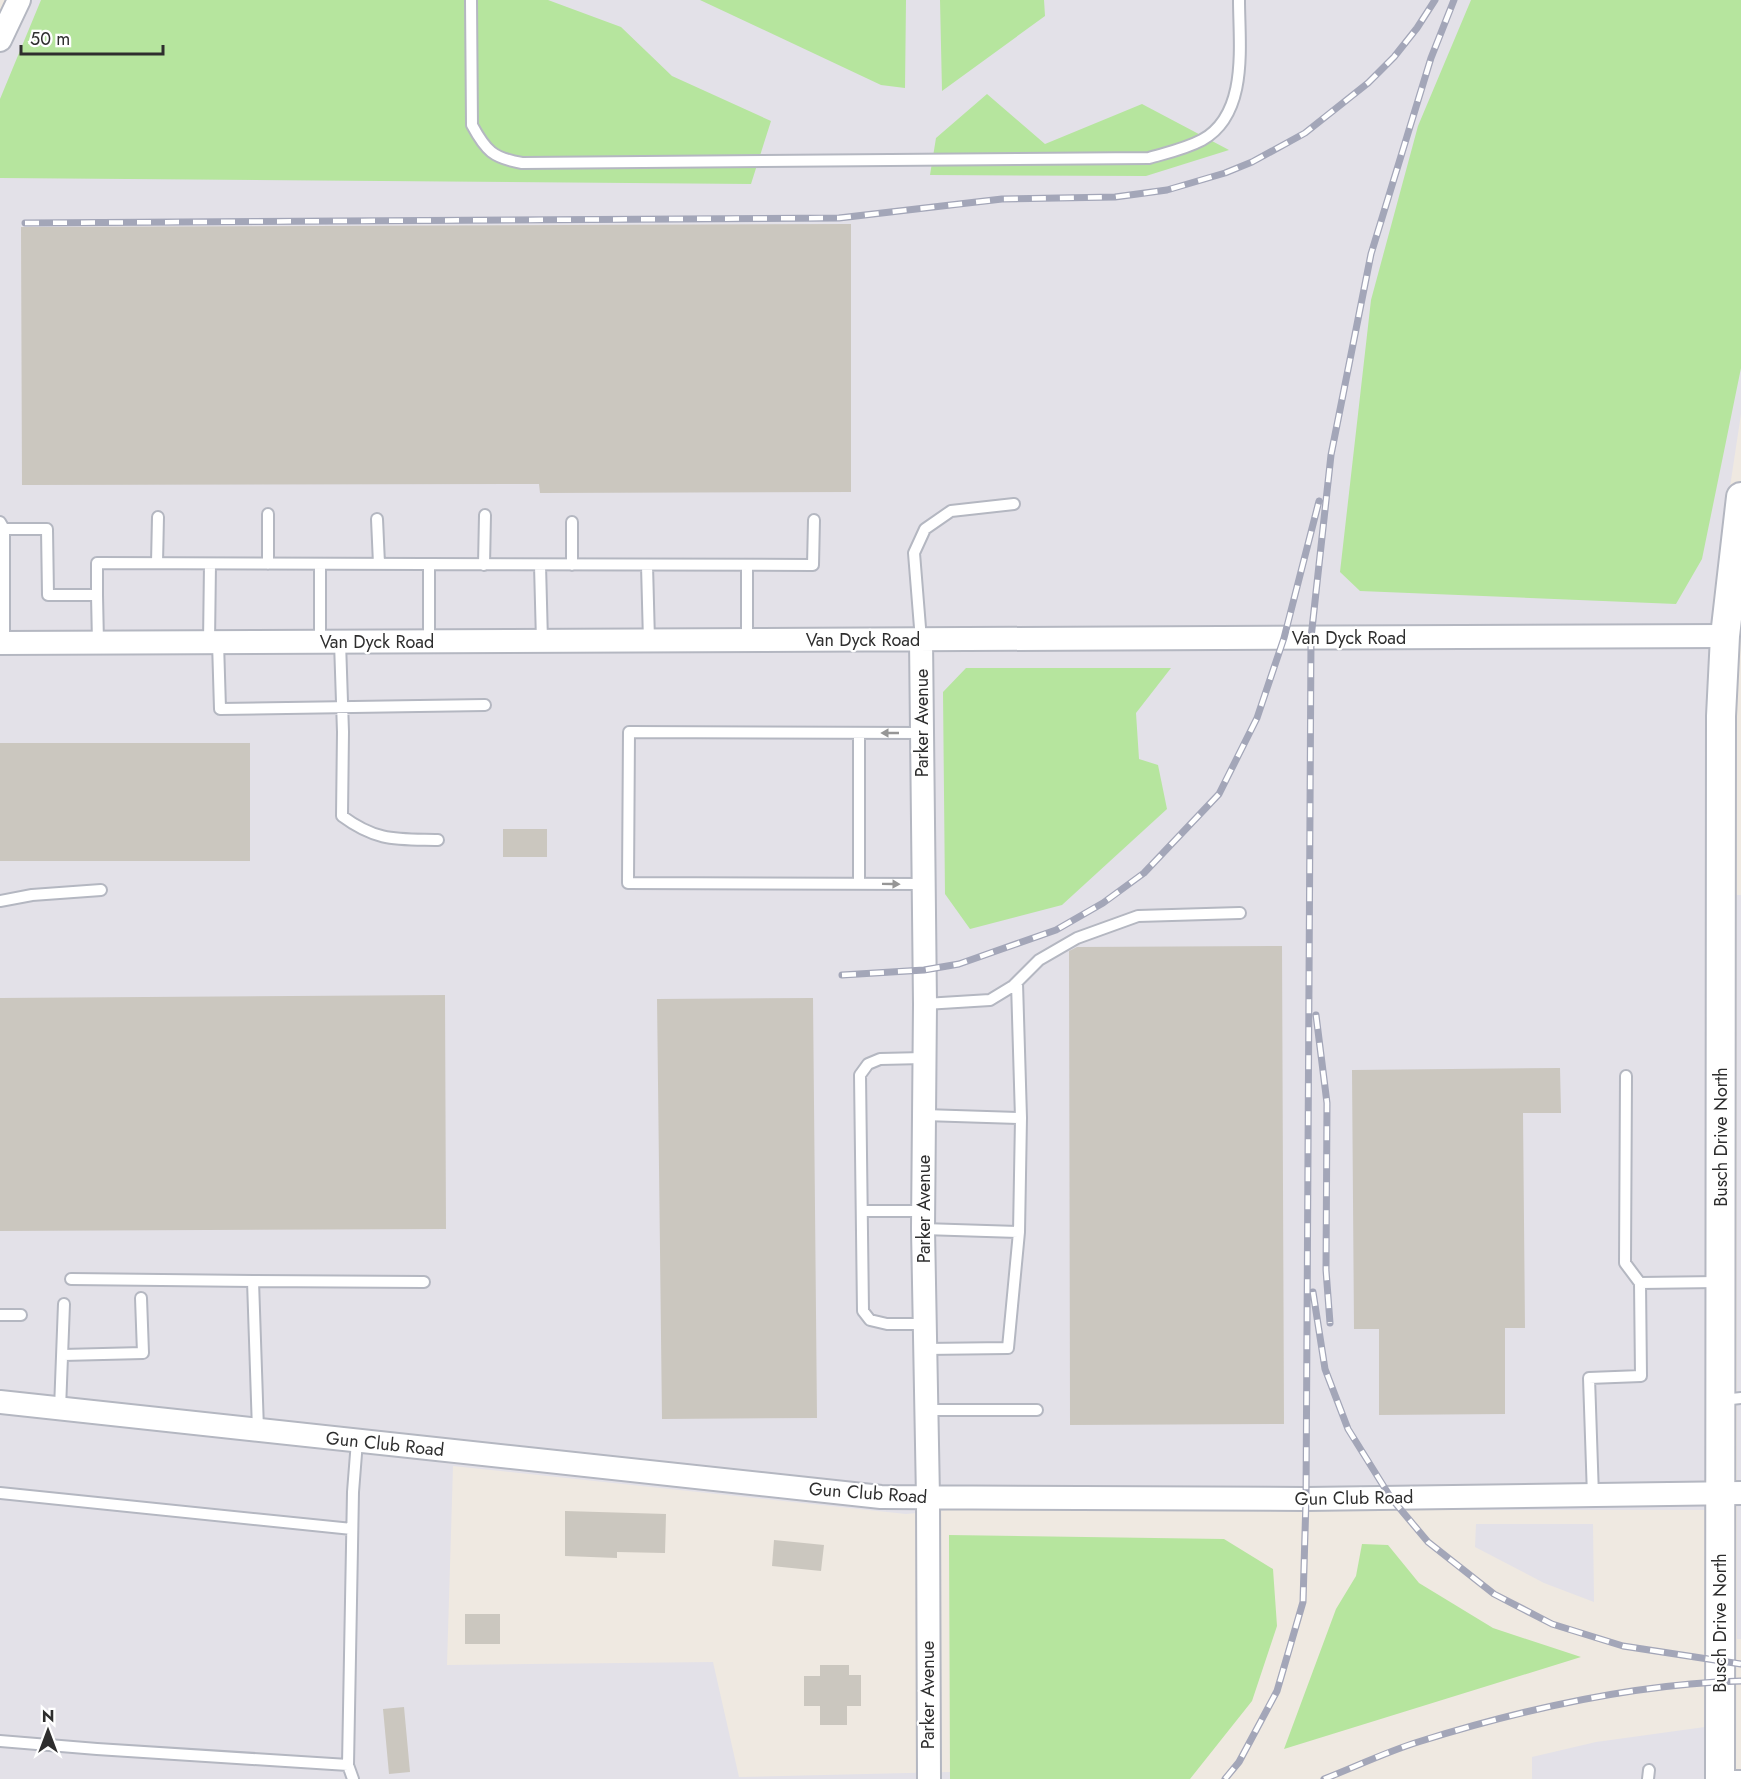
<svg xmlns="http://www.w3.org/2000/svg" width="1741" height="1779" viewBox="0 0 1741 1779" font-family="Jost,sans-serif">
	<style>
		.industrial { fill: #e3e1e8 }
		.green { fill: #b6e59e }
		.building { fill: #cbc7bf }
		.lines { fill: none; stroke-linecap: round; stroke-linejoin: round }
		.service-casing { stroke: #b4b7c1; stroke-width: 14 }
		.minor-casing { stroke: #b4b7c1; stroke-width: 26 }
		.tertiary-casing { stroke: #b4b7c1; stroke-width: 32 }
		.service { stroke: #fff; stroke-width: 10 }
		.minor { stroke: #fff; stroke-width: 22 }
		.tertiary { stroke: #fff; stroke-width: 28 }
		.rail-casing { stroke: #a3a6b8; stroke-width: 7 }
		.rail { stroke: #fff; stroke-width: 4.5; stroke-dasharray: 14; stroke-linecap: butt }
		.oneway { fill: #969696 }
		.labels { text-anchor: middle; stroke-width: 4.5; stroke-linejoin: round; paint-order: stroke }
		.street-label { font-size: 18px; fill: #2e2e2e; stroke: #fff }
	</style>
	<rect width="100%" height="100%" fill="#efe9e1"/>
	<!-- industrial -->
	<path class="industrial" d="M15,0H1741V414L1713,599L1705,872L1708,1510H948L906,1514L453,1466L447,1665L713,1662L739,1777L950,1772V1779H0V29Z
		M1737,895H1741V1639H1737Z
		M1476,1524H1593L1594,1602L1544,1583L1475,1547Z
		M1705,1727V1779H1532V1757L1596,1742Z"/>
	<!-- green -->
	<path class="green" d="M41,0H548L621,27L672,76L771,121L751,184L0,178V99Z
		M700,0H906L905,88L881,85Z
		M940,0H1044L1045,16L942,91Z
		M1471,0H1741V368L1702,559L1676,604L1360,591L1340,572L1371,300L1418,126Z
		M987,94L1045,144L1142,104L1229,150L1146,176L930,175L936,138Z
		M966,668H1171L1136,713L1139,759L1158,765L1167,809L1062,905L970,929L945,894L943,692Z
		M949,1535L1224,1539L1273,1569L1277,1626L1252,1701L1190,1779H950Z
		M1362,1544L1388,1545L1419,1583L1493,1628L1581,1657L1284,1749L1336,1609L1356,1576Z"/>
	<!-- building -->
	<path class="building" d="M851,224V492L540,493L539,484L22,485L21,227Z
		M0,743H250V861H0Z
		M503,829H547V857H503Z
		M1282,946L1284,1424L1070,1425L1069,951L1077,947Z
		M445,995L446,1229L0,1231V998Z
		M813,998L817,1418L662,1419L657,999Z
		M1560,1068L1561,1113H1523L1525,1328H1505V1414L1379,1415V1329H1354L1352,1070Z
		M565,1511L666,1514L665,1553L617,1552V1558L565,1556Z
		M774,1540L824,1545L821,1571L772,1566Z
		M465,1614H500V1644H465Z
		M820,1665H849V1675H861V1706H847V1725H820V1706H804V1676H820Z
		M404,1707L410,1772L389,1774L383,1709Z"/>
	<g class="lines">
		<!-- service casing -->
		<g class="service-casing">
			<path id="service" d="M471,0L472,125C486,151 493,158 522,163L1149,158C1166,153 1185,149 1202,140C1249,114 1239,45 1239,0
				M377,519L379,564
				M0,522L4,529V643
				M4,529H47L48,595H97V563L813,565L814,520
				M157,563L158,517
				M268,564V514
				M429,564V642
				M484,565L485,515
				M540,565L542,641
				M572,565V522
				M647,565L649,641
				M747,565V641
				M97,595L98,643
				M921,640L914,553L925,529L951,511L1014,504
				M209,642L210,564
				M218,642L220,709L485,705
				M320,642V564
				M340,642L343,732L342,816C377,842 397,839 438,840
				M859,733V884
				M922,733L629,732L628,883L923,884
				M0,901L32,895L101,890
				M925,1004L990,1000L1013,986L1039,960L1077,938L1138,916L1240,913
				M924,1058L880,1059L868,1064L860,1075L863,1311L870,1320L887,1324H925
				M1626,1076L1625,1263L1640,1283
				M924,1115L1021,1118
				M862,1211H923
				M923,1229L1019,1232
				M71,1279L253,1281L258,1430
				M253,1281L424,1282
				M0,1315H21
				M925,1349L1008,1348L1019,1232L1021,1118L1017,983
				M63,1355L143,1353L141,1298
				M1722,1400L1741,1398
				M60,1409L64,1304
				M926,1410H1037
				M0,1493L352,1529
				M1593,1496L1589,1378L1641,1376L1640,1283L1718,1282
				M0,1741L97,1749L348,1765
				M1720,1776H1741
				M353,1779L348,1765L353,1492L357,1441
				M1648,1779L1649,1770"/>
		</g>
		<!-- minor casing -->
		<g class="minor-casing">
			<path id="minor" d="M0,40L19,0
				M921,640L925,1004L923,1229L928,1498L929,1779
				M0,643L1725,636
				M0,1402L881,1497L1306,1499L1741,1493"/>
		</g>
		<!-- tertiary casing -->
		<g class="tertiary-casing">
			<path id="tertiary" d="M1720,1779L1721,716L1725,636L1741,497"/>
		</g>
		<!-- service -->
		<use href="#service" class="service"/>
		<!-- minor -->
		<use href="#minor" class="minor"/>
		<!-- tertiary -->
		<use href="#tertiary" class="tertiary"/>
		<!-- rail casing -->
		<g class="rail-casing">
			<path id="rail" d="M25,223L839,218L1002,199L1115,197L1167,190L1225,173L1252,162L1305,133L1368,83L1394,57L1417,28L1435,0
				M842,975L924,970L959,964L1056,930L1103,903L1144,873L1219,794L1257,718L1284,638L1319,501
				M1316,1015L1327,1103L1326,1270L1330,1323
				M1313,1292L1325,1369L1348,1429L1391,1498L1428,1542L1494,1594L1552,1624L1623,1646L1741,1664
				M1225,1779L1239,1762L1277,1691L1303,1602L1306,1499L1311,638L1331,455L1371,254L1431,58L1454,0
				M1324,1779C1355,1767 1386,1752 1418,1742C1520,1710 1634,1684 1741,1681"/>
		</g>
		<!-- rail -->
		<use href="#rail" class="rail"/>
	</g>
	<!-- one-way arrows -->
	<defs><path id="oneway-solid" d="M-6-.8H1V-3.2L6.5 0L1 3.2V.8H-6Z" transform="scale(1.5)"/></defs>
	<g class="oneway">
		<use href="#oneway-solid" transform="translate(890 733) rotate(180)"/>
		<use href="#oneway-solid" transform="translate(891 884) rotate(1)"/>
	</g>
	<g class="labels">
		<!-- street labels -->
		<g class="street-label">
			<text x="1349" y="644">Van Dyck Road</text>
			<text x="863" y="646">Van Dyck Road</text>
			<text x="377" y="648">Van Dyck Road</text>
			<text transform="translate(922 723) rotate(-90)" y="6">Parker Avenue</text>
			<text transform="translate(1721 1137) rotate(-90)" y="6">Busch Drive North</text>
			<text transform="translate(924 1209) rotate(-90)" y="6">Parker Avenue</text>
			<text transform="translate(385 1444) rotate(6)" y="6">Gun Club Road</text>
			<text transform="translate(868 1493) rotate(4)" y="6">Gun Club Road</text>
			<text transform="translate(1354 1498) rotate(-1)" y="6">Gun Club Road</text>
			<text transform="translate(1720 1623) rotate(-90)" y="6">Busch Drive North</text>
			<text transform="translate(928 1695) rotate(-90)" y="6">Parker Avenue</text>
		</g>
	</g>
	<!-- north arrow -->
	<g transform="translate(48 1731)" stroke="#ffffff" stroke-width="4.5" paint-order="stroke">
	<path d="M0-4.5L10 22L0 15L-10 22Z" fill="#2e2e2e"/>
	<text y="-9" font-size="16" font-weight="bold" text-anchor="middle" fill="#2e2e2e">N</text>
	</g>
	<!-- scale -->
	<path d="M21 45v9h142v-9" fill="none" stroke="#2e2e2e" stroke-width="3"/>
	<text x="30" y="45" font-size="18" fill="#2e2e2e" stroke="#ffffff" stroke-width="4.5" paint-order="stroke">50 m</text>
</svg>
